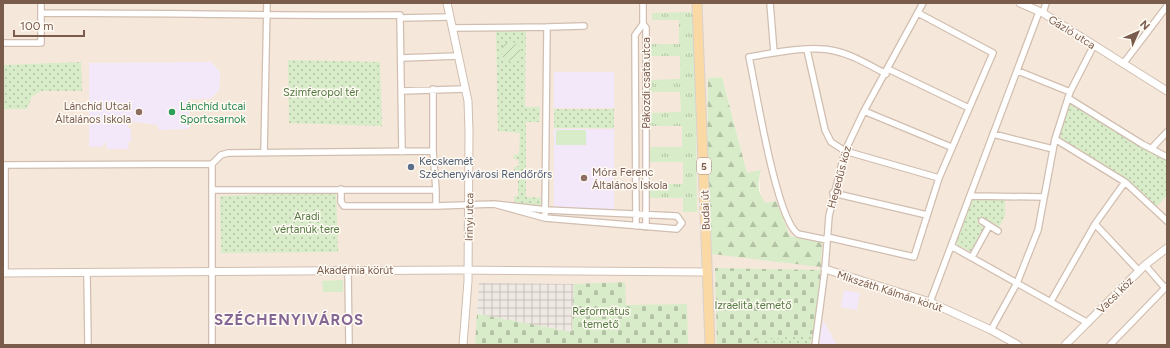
<svg xmlns="http://www.w3.org/2000/svg" width="1170" height="348" viewBox="0 0 1170 348" font-family="Figtree,sans-serif">
	<style>
		.residential { fill: #f5e8da; fill-rule: evenodd }
		.industrial { fill: url(#industrial-grid) }
		.education { fill: #f3e8fa }
		.grass { fill: url(#grass-tufts) }
		.forest { fill: url(#forest-firs) }
		.cemetery { fill: url(#cemetery-stones) }
		.park { fill: url(#park-dots) }
		.garden { fill: url(#garden-furrows) }
		.pitch { fill: #d8ecc9 }
		.lines { fill: none; stroke-linecap: round; stroke-linejoin: round }
		.minor-casing { stroke: #d1beb0; stroke-width: 8 }
		.tertiary-casing { stroke: #d1beb0; stroke-width: 9 }
		.primary-casing { stroke: #dad1cd; stroke-width: 11 }
		.minor { stroke: #fff; stroke-width: 5.5 }
		.tertiary { stroke: #fff; stroke-width: 7 }
		.primary { stroke: #fbd9a5; stroke-width: 9 }
		.education-dot { fill: #8d6e63; stroke: #fffaf3; stroke-width: 1.5 }
		.leisure-dot { fill: #2e9e5b; stroke: #fffaf3; stroke-width: 1.5 }
		.service-dot { fill: #5c6f8a; stroke: #fffaf3; stroke-width: 1.5 }
		.labels { text-anchor: middle; stroke-width: 3; stroke-linejoin: round; paint-order: stroke }
		.shield { fill: #fffaf3; stroke: #a28b7f; stroke-width: 1 }
		.shield-label { font-size: 10px; font-weight: bold; fill: #7a5c4d }
		.street-label { font-size: 11px; fill: #7a5c4d; stroke: #fffaf3 }
		.park-label { font-size: 11px; fill: #537a41; stroke: #fffaf3 }
		.education-label { font-size: 11px; fill: #785e54; stroke: #fffaf3; text-anchor: end }
		.leisure-label { font-size: 11px; fill: #27864d; stroke: #fffaf3; text-anchor: start }
		.service-label { font-size: 11px; fill: #4e5e75; stroke: #fffaf3; text-anchor: start }
		.district-label { font-size: 15px; font-weight: bold; letter-spacing: 1px; fill: #846695; stroke: #fffaf3 }
	</style>
	<defs>
		<pattern id="industrial-grid" width="8" height="8" patternUnits="userSpaceOnUse"><rect width="8" height="8" fill="#efe9e4"/><path d="M0 4h8M4 0v8" fill="none" stroke="#c7c0bb"/></pattern>
		<pattern id="grass-tufts" width="24" height="20" patternUnits="userSpaceOnUse"><rect width="24" height="20" fill="#d8ecc9"/><path d="M3 7l-1-3M5 7V3M7 7l1-3M15 17l-1-3M17 17v-4M19 17l1-3" fill="none" stroke="#b4c2a5"/></pattern>
		<pattern id="forest-firs" width="22" height="20" patternUnits="userSpaceOnUse"><rect width="22" height="20" fill="#d8ecc9"/><path d="M5 1l3.5 6h-7zM16 11l3.5 6h-7z" fill="#b4c2a5"/></pattern>
		<pattern id="cemetery-stones" width="16" height="16" patternUnits="userSpaceOnUse"><rect width="16" height="16" fill="#d8ecc9"/><path d="M2 7V4a2 2 0 0 1 4 0v3zM10 15v-3a2 2 0 0 1 4 0v3z" fill="#b4c2a5"/></pattern>
		<pattern id="park-dots" width="8" height="8" patternUnits="userSpaceOnUse"><rect width="8" height="8" fill="#d8ecc9"/><path d="M2 2h.1M6 6h.1" fill="none" stroke="#b4c2a5" stroke-width="1.8" stroke-linecap="round"/></pattern>
		<pattern id="garden-furrows" width="10" height="10" patternUnits="userSpaceOnUse"><rect width="10" height="10" fill="#d8ecc9"/><path d="M-1 1l2-2M0 10L10 0M9 11l2-2" fill="none" stroke="#b4c2a5"/></pattern>
	</defs>
	<rect width="100%" height="100%" fill="#fdf6ec"/>
	<!-- residential -->
	<path class="residential" d="M3,3H1167V345H3ZM722,77L747,173L759,177L761,199L782,222L790,236L822,243L712,254L707,149L708,78Z"/>
	<!-- industrial -->
	<path class="industrial" d="M479,283L574,284L572,332L477,314Z"/>
	<!-- education -->
	<path class="education" d="M211,62L220,72L219,90L210,99H189V129L159,130L158,125L128,121V128H131V142H128L129,149H107L106,143H103V147H89V63Z
		M554,72H614V108H554Z
		M554,129H614V212L554,207Z
		M844,290L860,293L857,310L841,307Z
		M823,320L837,345H818Z"/>
	<!-- grass -->
	<path class="grass" d="M695,12L697,212H683V198H649V184H683V162H650V147H682V126H649V113L681,112L680,92H649V80L680,79V56H650V44H679V20H652V13Z"/>
	<!-- forest -->
	<path class="forest" d="M722,77L747,173L761,170C757,182 757,194 766,203L776,201L790,236L822,243L821,267L712,254L707,149L708,78Z"/>
	<!-- cemetery -->
	<path class="cemetery" d="M715,268L821,270L813,334L754,341L753,345H717Z
		M625,282L626,305L687,304L688,345H475L477,314L572,332L574,284Z"/>
	<!-- park -->
	<path class="park" d="M496,31H526L525,107H540L539,122H526V197L544,198V207L514,205V196H518V174H514V167L519,166L518,159H513L514,155L519,154L520,133L498,131Z
		M288,60L380,62L382,126L289,123Z
		M81,62L82,91H41L32,96L27,109H3V65Z
		M1069,101L1167,159V195L1156,207L1124,178L1058,137Z
		M554,109H614V128H554Z
		M336,191L338,252L221,253L220,196Z
		M1005,195V216L999,227L980,217L977,221L986,226L972,252L955,244L973,196Z
		M813,334L810,345H753V341Z"/>
	<!-- garden -->
	<path class="garden" d="M501 52a10 10 0 1 1 20 0a10 10 0 1 1-20 0Z"/>
	<!-- pitch -->
	<path class="pitch" d="M556,130H586V145H556Z
		M343,280V292H323L322,281Z"/>
	<g class="lines">
		<!-- minor casing -->
		<g class="minor-casing">
			<path id="minor" d="M41,3V13
				M643,3V24L646,28V227
				M770,3L774,53
				M1043,13L1046,3
				M400,18L450,17
				M547,27L584,26
				M452,28L547,27L545,218
				M3,43H41V13C161,13 280,16 400,15L402,152
				M807,50L825,130L831,142L845,151L939,178
				M401,58L458,56
				M1123,64L1167,6
				M888,69L969,108
				M1018,71L1070,92
				M433,89V151L436,190
				M401,91L465,89
				M1068,98L1142,144L1167,157
				M864,111L951,147
				M993,134L1053,149
				M1055,139L1125,182L1167,221
				M1152,148L1167,132
				M264,153L267,3
				M212,164L221,155L228,153L433,151
				M212,164V345
				M3,165L212,164
				M5,165V273
				M341,189V202L344,206H436
				M212,190H436V206L494,204L546,210L677,216L682,223L677,229L545,218L494,204
				M833,193L927,215
				M970,196L1044,197
				M982,221L998,231
				M1095,224L1139,271
				M636,226L635,35L643,24
				M827,237L914,257L939,178L993,53L918,13
				M827,240L798,234C776,219 756,89 749,57C774,53 810,45 835,51C853,55 869,65 886,74
				M951,246L1088,323
				M972,257L989,226
				M1145,265L1165,288
				M348,271L349,345
				M87,272L88,345
				M1051,301L1095,224L1125,182
				M930,302L1039,12
				M991,330L1017,283L1038,230L1055,139L1070,92L1094,45
				M815,345L825,269L829,216L845,151L864,111L923,3
				M1110,345L1167,286"/>
		</g>
		<!-- tertiary casing -->
		<g class="tertiary-casing">
			<path id="tertiary" d="M447,3L468,101L469,132L468,281L463,345
				M1020,3L1043,13L1167,91
				M825,269L930,302L991,330L1018,345
				M3,273L455,270L707,272
				M1065,345L1145,265L1167,248"/>
		</g>
		<!-- primary casing -->
		<g class="primary-casing">
			<path id="primary" d="M697,3L710,345"/>
		</g>
		<!-- minor -->
		<use href="#minor" class="minor"/>
		<!-- tertiary -->
		<use href="#tertiary" class="tertiary"/>
		<!-- primary -->
		<use href="#primary" class="primary"/>
	</g>
	<!-- markers -->
	<g class="education-dot">
		<circle cx="139" cy="112" r="4"/>
		<circle cx="584" cy="178" r="4"/>
	</g>
	<circle class="leisure-dot" cx="172" cy="112" r="4"/>
	<circle class="service-dot" cx="411" cy="167" r="4"/>
	<g class="labels">
		<!-- shield labels -->
		<rect class="shield" x="697" y="158" width="14" height="16" rx="3"/>
		<g class="shield-label">
			<text x="704" y="170">5</text>
		</g>
		<!-- street labels -->
		<g class="street-label">
			<text transform="translate(1072 32) rotate(32)" y="4">Gázló utca</text>
			<text transform="translate(646 83) rotate(-90)" y="4">Pákozdi csata utca</text>
			<text transform="translate(839 177) rotate(-75)" y="4">Hegedűs köz</text>
			<text transform="translate(705 210) rotate(-92)" y="4">Budai út</text>
			<text transform="translate(469 217) rotate(-89)" y="4">Irinyi utca</text>
			<text x="355" y="274">Akadémia körút</text>
			<text transform="translate(890 291) rotate(18)" y="4">Mikszáth Kálmán körút</text>
			<text transform="translate(1115 295) rotate(-45)" y="4">Vacsi köz</text>
		</g>
		<!-- park labels -->
		<g class="park-label">
			<text x="321" y="96">Szimferopol tér</text>
			<text x="307" y="220">Aradi<tspan x="307" dy="13">vértanúk tere</tspan></text>
			<text x="753" y="309">Izraelita temető</text>
			<text x="601" y="315">Református<tspan x="601" dy="13">temető</tspan></text>
		</g>
		<!-- education labels -->
		<g class="education-label">
			<text x="131" y="110">Lánchíd Utcai<tspan x="131" dy="13">Általános Iskola</tspan></text>
			<text x="592" y="176" text-anchor="start">Móra Ferenc<tspan x="592" dy="13">Általános Iskola</tspan></text>
		</g>
		<!-- leisure labels -->
		<g class="leisure-label">
			<text x="180" y="110">Lánchíd utcai<tspan x="180" dy="13">Sportcsarnok</tspan></text>
		</g>
		<!-- service labels -->
		<g class="service-label">
			<text x="419" y="165">Kecskemét<tspan x="419" dy="13">Széchenyivárosi Rendőrőrs</tspan></text>
		</g>
		<!-- district labels -->
		<g class="district-label">
			<text x="289" y="325">SZÉCHENYIVÁROS</text>
		</g>
	</g>
	<!-- border -->
	<rect width="1170" height="348" fill="none" stroke="#7a5c4d" stroke-width="8"/>
	<!-- north arrow -->
	<g transform="translate(1138 32) rotate(45)" stroke="#fffaf3" stroke-width="3" paint-order="stroke">
	<path d="M0-3L7 15L0 10L-7 15Z" fill="#7a5c4d"/>
	<text y="-6" font-size="11" font-weight="bold" text-anchor="middle" fill="#7a5c4d">N</text>
	</g>
	<!-- scale -->
	<path d="M14 30v6h70v-6" fill="none" stroke="#7a5c4d" stroke-width="2"/>
	<text x="20" y="30" font-size="12" fill="#7a5c4d" stroke="#fffaf3" stroke-width="3" paint-order="stroke">100 m</text>
</svg>
